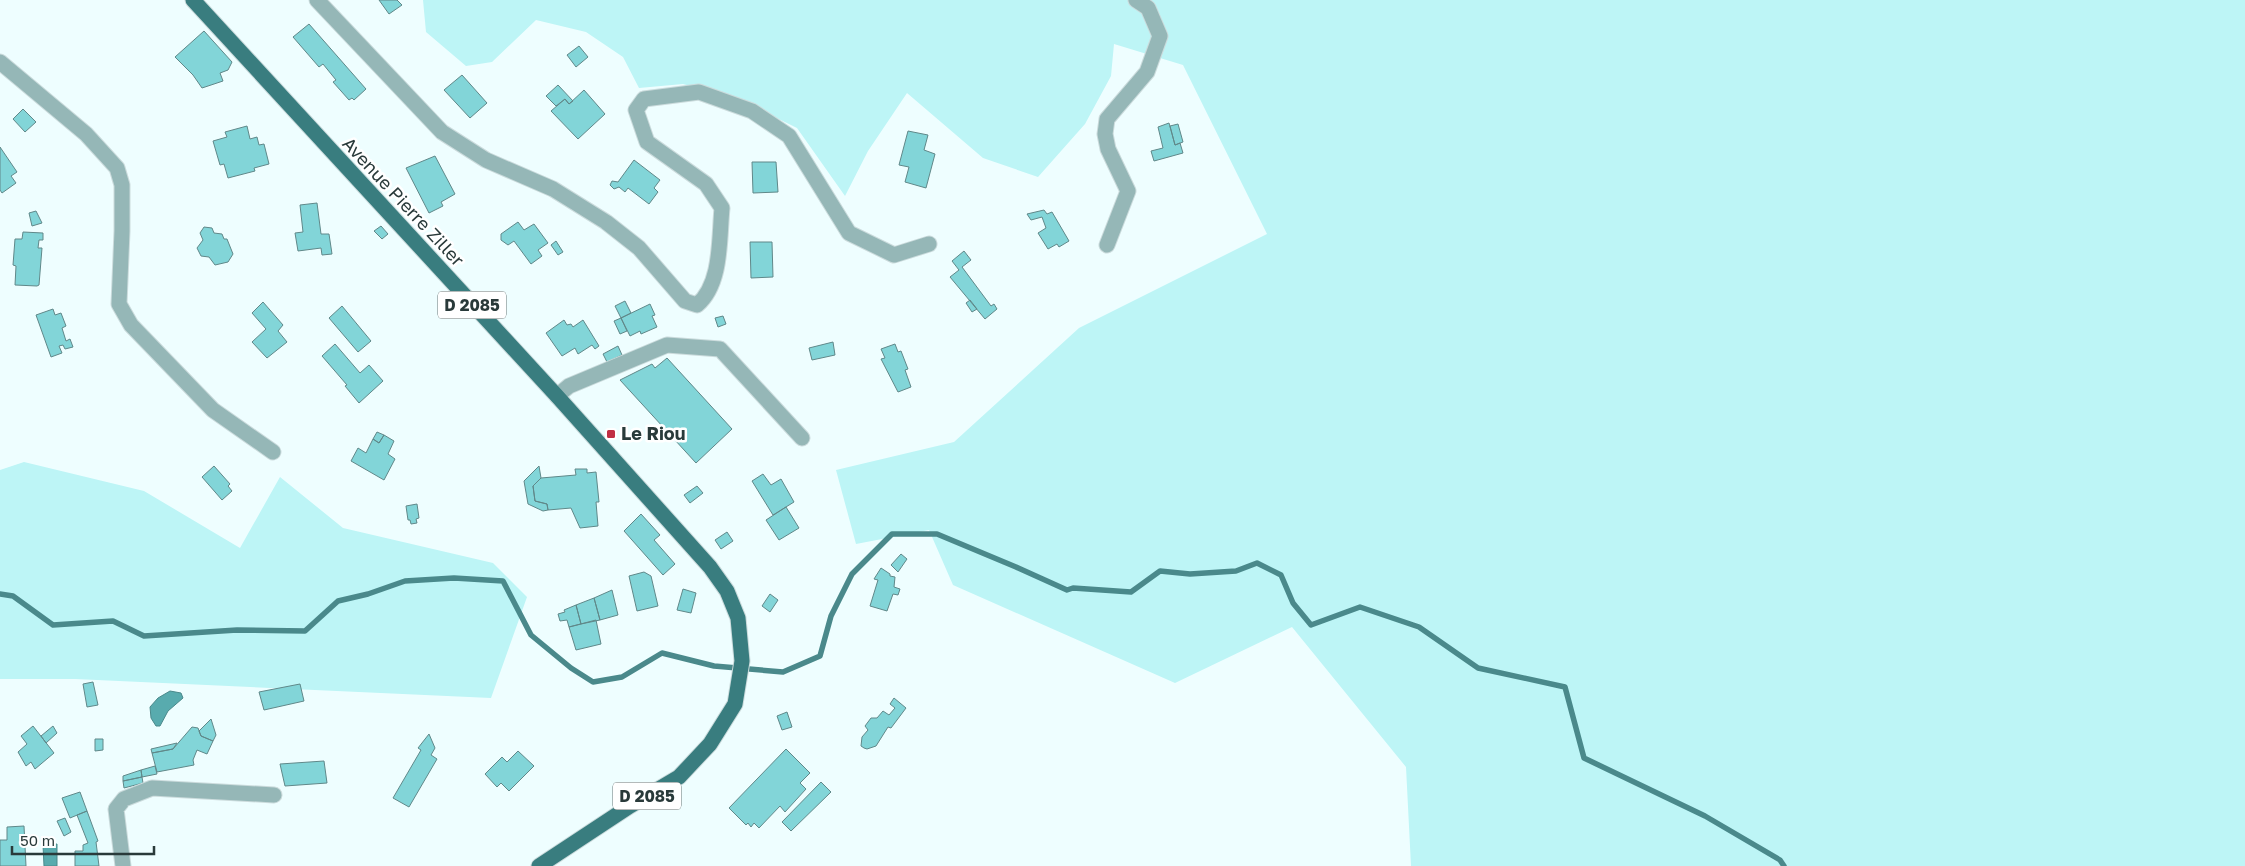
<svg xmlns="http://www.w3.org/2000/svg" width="2245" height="866" viewBox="0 0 2245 866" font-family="'Golos Text',sans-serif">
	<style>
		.green { fill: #bdf5f6 }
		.water { fill: #58abae; stroke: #4a898b }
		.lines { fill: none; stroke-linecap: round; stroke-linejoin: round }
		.stream { stroke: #4a898b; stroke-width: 5.5 }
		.building { fill: #82d5d8; stroke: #608889 }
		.minor-casing { stroke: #cbdbdc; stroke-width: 17 }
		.major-casing { stroke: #cbdbdc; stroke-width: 17 }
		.minor { stroke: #95b7b7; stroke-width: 15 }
		.major { stroke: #397d7f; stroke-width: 15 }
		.poi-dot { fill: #c02f44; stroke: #fff; stroke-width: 2 }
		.labels { text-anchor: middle; stroke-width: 5; stroke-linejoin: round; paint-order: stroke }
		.shield { fill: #fff; stroke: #697575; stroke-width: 1 }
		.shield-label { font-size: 16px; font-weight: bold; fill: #293a3a }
		.street-label { font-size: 18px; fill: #293a3a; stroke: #fff }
		.poi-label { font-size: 18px; font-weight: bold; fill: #293a3a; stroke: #fff; text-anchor: start }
	</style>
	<rect width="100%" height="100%" fill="#eefeff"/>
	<!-- green -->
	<path class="green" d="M423,0H2245V866H1411L1406,767L1292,627L1175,683L953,585L929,530L856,544L836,470L954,442L1079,328L1267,234L1183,65L1114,44L1111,76L1085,124L1038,177L983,158L907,93L868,151L845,196L797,128L742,101L683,84L639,88L623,57L586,32L536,20L492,62L466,66L426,32Z
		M24,462L144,491L240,548L280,477L343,528L493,563L527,597L491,698L75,679H0V470Z"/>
	<!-- water -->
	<path class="water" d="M170,691L181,693L183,698L168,711L160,726H156L151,718L150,707L158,698Z
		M57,844V866H44L43,845Z"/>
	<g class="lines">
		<!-- stream -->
		<path class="stream" d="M0,594L13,596L53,625L113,621L144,636L237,630L305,631L338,601L368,594L405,581L454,578L503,581L531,635L571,668L593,682L622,677L662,653L714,666L783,672L820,656L831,616L852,574L892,534H937L1016,567L1067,590L1073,588L1131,592L1160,571L1190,574L1236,571L1257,563L1281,575L1293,603L1311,625L1360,607L1419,627L1478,668L1565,687L1584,758L1705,816L1780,860L1784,866"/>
	</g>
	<!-- building -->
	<path class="building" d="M379,0H397L402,5L389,14Z
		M309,24L366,89L354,100L352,98L349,100L333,82L336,80L323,64L319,67L293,37Z
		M204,31L232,62L228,70L220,73L223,81L202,88L193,75L175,57Z
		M579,46L588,57L576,67L567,55Z
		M462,75L487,103L470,118L444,90Z
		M558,85L573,101L569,104L565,99L556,106L546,96Z
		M584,90L605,114L578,139L551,111L565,99L569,104Z
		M23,109L36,122L25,132L13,119Z
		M1169,123L1175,145L1180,143L1183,153L1154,161L1151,151L1163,148L1158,127Z
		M1178,124L1183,142L1175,145L1170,126Z
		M247,126L250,139L257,137L259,145L264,144L269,164L254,168L255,171L228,178L224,164L220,165L213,141L227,137L225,132Z
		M908,131L928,135L924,150L935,154L926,188L905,182L909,167L899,165Z
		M0,147L17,172L11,176L16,183L2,193L0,190Z
		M435,156L455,194L441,202L443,206L429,213L406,168Z
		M634,160L660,180L654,188L658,192L649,204L628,188L625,192L619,187L614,189L610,185L612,181L618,182Z
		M752,162H776L778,192L753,193Z
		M317,203L321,234H329L332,254L322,255L321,248L298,251L295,233L303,232L300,205Z
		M1044,210L1047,214L1052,212L1069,241L1059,247L1057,244L1048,249L1038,233L1046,228L1042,217L1031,220L1027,214Z
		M36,211L42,223L32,226L29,213Z
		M518,222L524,230L534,224L548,243L538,250L542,256L531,264L514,241L508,245L501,240V234Z
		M381,226L388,234L382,239L374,231Z
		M204,227L212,228L214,233L222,234L224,239H227L233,254L228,262L215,265L209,257L201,256L197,248L203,240L200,233Z
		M23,232L43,233V240H39L38,248H42L39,285L37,286L15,285L16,266L13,265L15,239H22Z
		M556,241L563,252L558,255L551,245Z
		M750,242H772L773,277L751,278Z
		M964,251L971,260L962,267L991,306L994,304L997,309L985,319L950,277L959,270L952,261Z
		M970,300L977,309L972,312L966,303Z
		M625,301L631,313L621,318L615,306Z
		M263,302L283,325L278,331L287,342L267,358L252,342L266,329L252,313Z
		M650,304L655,315L652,316L657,327L641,334L640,331L630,336L621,318Z
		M342,306L371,341L358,352L329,318Z
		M53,309L55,315L61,313L66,326L62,328L66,341L70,339L73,347L65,349L63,345L59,346L62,353L51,357L36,315Z
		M723,316L726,324L718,327L715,318Z
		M621,318L627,331L620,334L614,321Z
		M564,320L567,325L571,324L573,327L583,320L599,346L595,349L592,345L578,354L575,348L562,356L546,333Z
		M833,342L835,355L812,360L809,348Z
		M335,344L360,373L369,365L383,381L359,403L345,386L347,385L322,356Z
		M895,344L898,352L901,351L908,369L905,370L911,387L898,392L881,359L885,358L881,349Z
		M618,346L622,355L607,362L603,354Z
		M667,358L732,429L696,463L620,380L652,364L655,368Z
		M377,432L384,435L379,443L373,439Z
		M384,435L394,441L388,454L395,459L384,480L351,461L358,448L366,453L373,439L379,443Z
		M214,466L230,484L228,486L232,491L222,500L202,477Z
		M539,466L541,478L533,486L535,501L547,504L548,510L543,511L528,504L524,481Z
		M575,469H587V473L596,472L599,502H596L598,526L580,528L571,508L548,510L547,504L535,501L533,486L541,478L576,475Z
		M763,474L771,485L781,479L794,502L773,515L752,481Z
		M697,486L703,493L690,503L684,495Z
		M417,504L419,518L416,519L417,523L411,524L410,520H408L406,506Z
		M786,507L799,528L779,540L766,520Z
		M641,514L660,535L654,540L675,564L663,575L624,531Z
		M727,532L733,541L721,549L715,540Z
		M901,554L907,559L898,572L891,565Z
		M881,568L890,574V576L895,577L894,587L900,589L898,595L893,594L887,611L870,606L878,580L874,579Z
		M644,572L651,576L658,606L637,611L629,576Z
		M683,589L696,593L691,613L677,610Z
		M612,590L618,615L600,620L594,598Z
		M770,594L778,600L770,612L762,606Z
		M594,598L600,620L581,624L576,605Z
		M576,605L581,624L569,627L567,620L560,621L558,614L565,612L564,610Z
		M596,620L601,644L576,650L569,627Z
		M93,682L98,705L87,707L83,684Z
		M300,684L304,701L264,710L259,692Z
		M894,698L906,708L891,728L888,727L876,746L867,749L864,748L861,746L862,737L868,730L865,726L871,718H877L883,711L889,715L895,708L890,704Z
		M787,712L792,727L782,730L777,716Z
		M211,719L216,735L213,741L201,736L199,731Z
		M33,726L54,753L35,769L31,762L26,766L18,752L27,744L21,736Z
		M53,726L57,733L46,743L41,736Z
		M192,727L198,728L201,736L213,741L207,754L197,750L193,760L194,765L157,772L152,753L173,749Z
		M429,734L435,748L431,755L437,759L409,807L393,798L421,750L418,748Z
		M95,739H103V750L95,751Z
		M177,743L173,749L152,753L151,749Z
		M786,749L810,773L800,783L806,789L785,812L780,806L759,828L754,823L751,827L748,823L746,825L729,808Z
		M518,751L534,766L509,791L501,783L497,787L485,774L502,757L507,762Z
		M324,761L327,783L285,786L280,764Z
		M155,766L157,774L142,777L141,770Z
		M141,770L142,777L123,781V776Z
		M142,777L143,783L124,788L123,781Z
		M821,782L831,792L791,831L782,822Z
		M80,792L87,811L70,818L62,798Z
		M87,811L98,841L96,842L99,866H75V851H83V845L88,843L77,815Z
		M65,818L71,832L64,836L57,821Z
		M24,826L26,866H0V840H7V827Z"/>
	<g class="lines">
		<!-- minor casing -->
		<g class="minor-casing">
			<path id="minor" d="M317,0L442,132L486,160L553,189L606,222L639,248L685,301L697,305C722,284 719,239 722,208L706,184L647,142L636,110L644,99L699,92L752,111L789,136L849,233L894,255L929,244
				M0,62L86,134L117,168L122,185V231L119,304L131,325L213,410L273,452
				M1107,245L1128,191L1108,149L1105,134L1107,119L1147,72L1160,36L1148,8L1136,0
				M557,396L569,386L667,345L720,349L802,438
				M123,866L116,809L124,799L152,788L274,795"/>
		</g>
		<!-- major casing -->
		<g class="major-casing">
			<path id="major" d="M193,0L557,396L710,567L727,591L738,618L742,661L735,704L710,744L679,777L630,806L539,866"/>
		</g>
		<!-- minor -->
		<use href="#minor" class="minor"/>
		<!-- major -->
		<use href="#major" class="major"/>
	</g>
	<!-- markers -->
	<rect class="poi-dot" x="606" y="429" width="10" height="10" rx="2.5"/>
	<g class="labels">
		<!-- shield labels -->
		<g class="shield">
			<rect x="438" y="291.5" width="68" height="27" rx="4"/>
			<rect x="613" y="782.5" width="68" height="27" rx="4"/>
		</g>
		<g class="shield-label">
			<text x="472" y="311">D 2085</text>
			<text x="647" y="802">D 2085</text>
		</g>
		<!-- street labels -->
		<g class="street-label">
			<text transform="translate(403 202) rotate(47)" y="6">Avenue Pierre Ziller</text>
		</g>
		<!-- poi labels -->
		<g class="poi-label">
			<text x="621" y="440">Le Riou</text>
		</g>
	</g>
	<!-- scale -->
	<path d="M12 846v8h142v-8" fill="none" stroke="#293a3a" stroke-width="2.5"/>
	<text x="20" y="846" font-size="15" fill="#293a3a" stroke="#ffffff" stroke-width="4" paint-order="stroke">50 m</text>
</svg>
